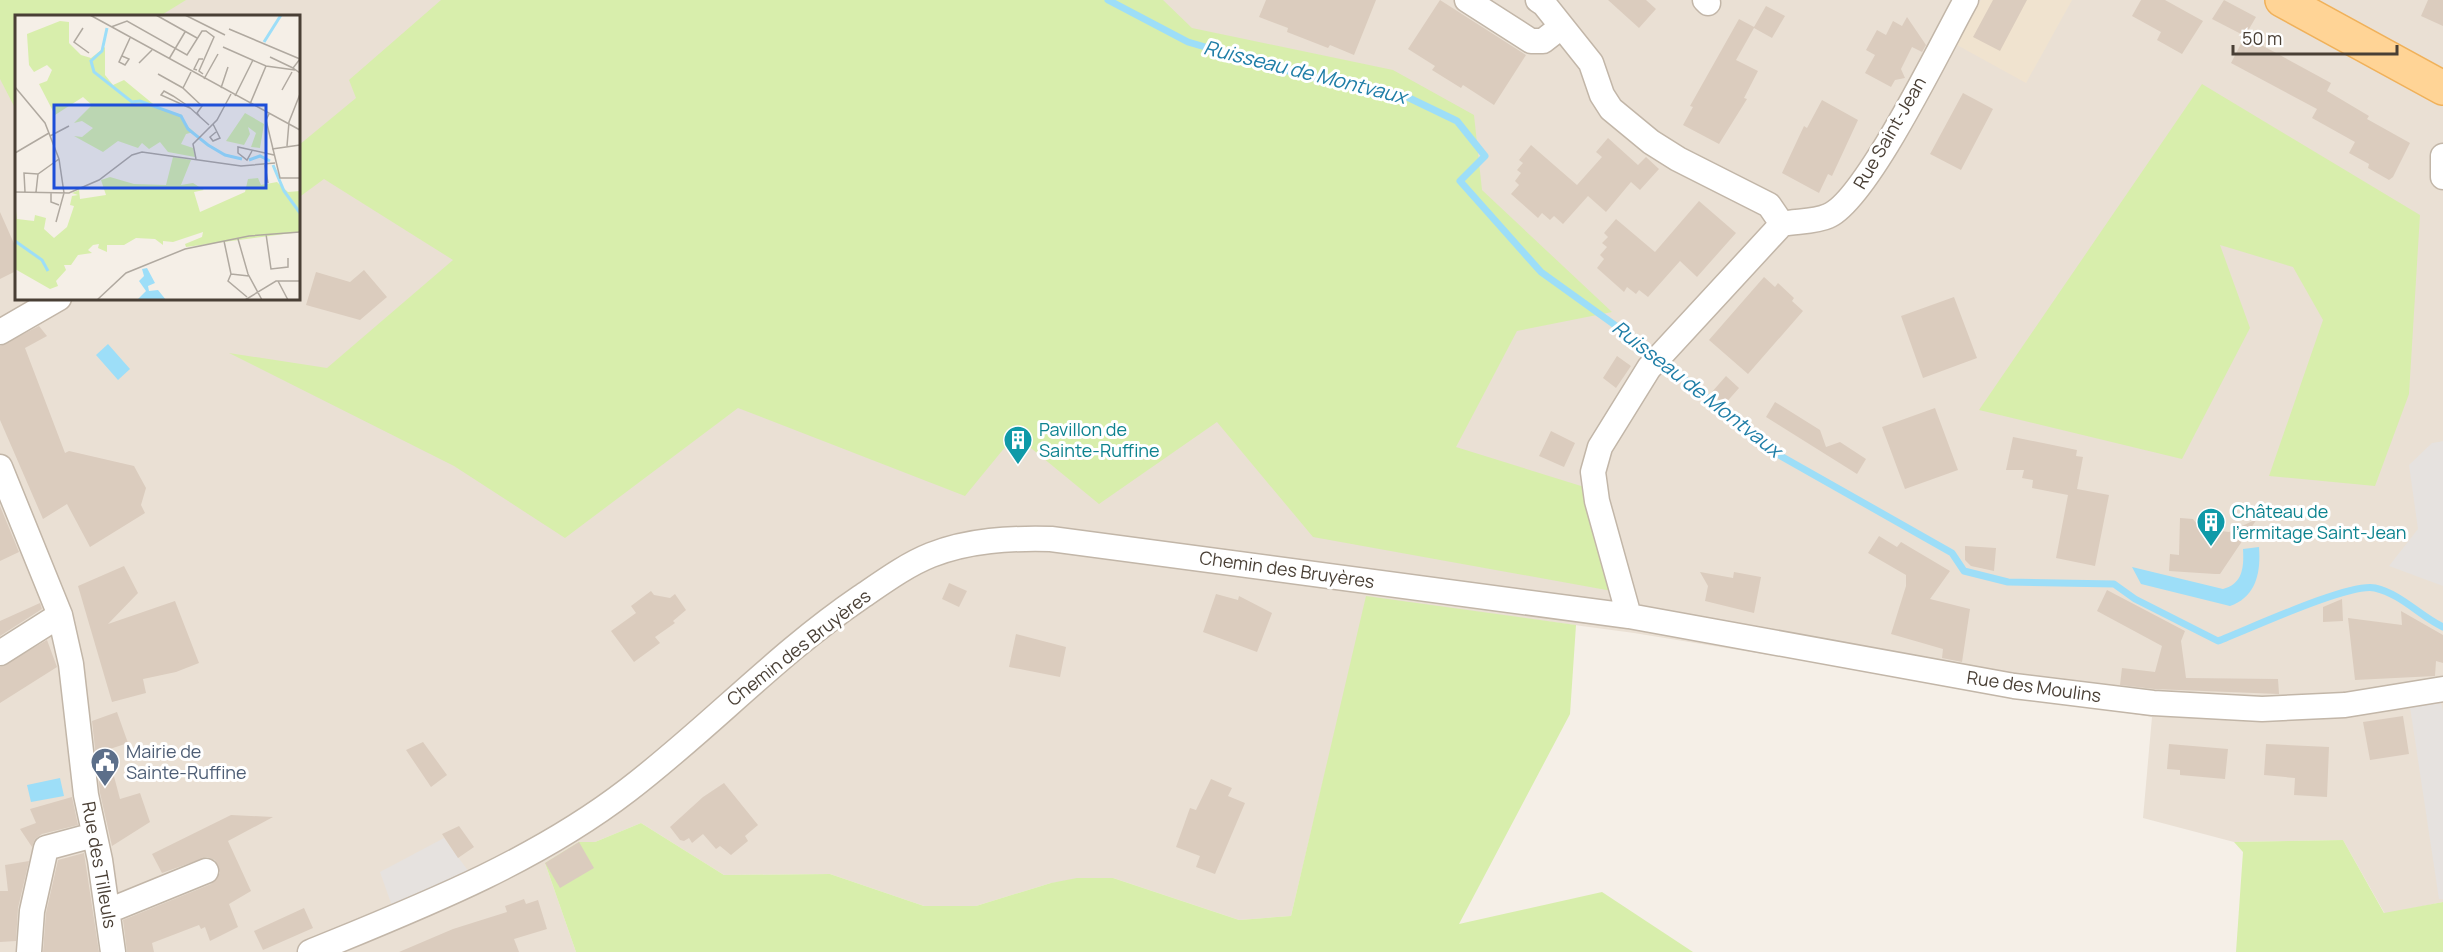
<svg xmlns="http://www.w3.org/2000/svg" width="2443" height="952" viewBox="0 0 2443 952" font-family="Manrope,sans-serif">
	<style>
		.residential { fill: #eae0d4; fill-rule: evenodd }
		.education { fill: #f0e3cf }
		.green { fill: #d8eeac }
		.parking { fill: #e6e2df }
		.water { fill: #9ddef8 }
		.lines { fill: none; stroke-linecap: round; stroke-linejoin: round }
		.stream { stroke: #9ddef8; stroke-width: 7 }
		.building { fill: #dbccbe }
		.street-casing { stroke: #c2b6a8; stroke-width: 27 }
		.primary-casing { stroke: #f0b15a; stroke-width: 36 }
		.street { stroke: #fff; stroke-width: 24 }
		.primary { stroke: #ffd496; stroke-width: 33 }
		.labels { text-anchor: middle; stroke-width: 6; stroke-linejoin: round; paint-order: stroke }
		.street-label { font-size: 18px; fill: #493f35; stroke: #fff }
		.culture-label { font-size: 18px; fill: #0d838f; stroke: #fff; text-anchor: start }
		.service-label { font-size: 18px; fill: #4e5e75; stroke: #fff; text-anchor: start }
		.water-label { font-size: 20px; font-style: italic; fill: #1f7ea7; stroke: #fff }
		.inset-river { fill: none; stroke: #9ddef8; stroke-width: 3 }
		.inset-road { fill: none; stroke: #b0a9a0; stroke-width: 1.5 }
		.view { fill: #1d4ed8; fill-opacity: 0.15; stroke: #1d4ed8; stroke-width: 3 }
		.inset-edge { fill: none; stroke: #493f35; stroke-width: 3 }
	</style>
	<rect width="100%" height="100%" fill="#f5efe7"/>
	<!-- residential -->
	<path class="residential" d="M0,0H2443V902L2385,914L2343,840L2234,842L2143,818L2152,717L1634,633L1367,597L1291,916L1239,920L1113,878L1051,883L976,906H924L830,874L724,875L641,823L595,842L579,843L545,863L576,952H0ZM16,16H298V298H16Z"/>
	<!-- education -->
	<path class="education" d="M1981,0H2072L2026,83L1957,45Z"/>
	<!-- green -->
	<path class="green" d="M0,0H186L160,16H16L15,108L0,79Z
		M441,0H1163L1192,28L1393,70L1474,115L1482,190L1612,312L1517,331L1456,447L1594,490L1623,593L1313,537L1217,422L1099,504L1015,435L965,496L738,408L565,538L454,466L229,353L327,368L453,260L324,179L298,198L299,145L356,98L349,80Z
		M2202,84L2420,215L2409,394L2375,486L2269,476L2323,320L2293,267L2220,245L2250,328L2182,459L1979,410Z
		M1366,596L1576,625L1570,714L1459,924L1602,892L1693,952H576L545,863L579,842H595L641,823L724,875L830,874L924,906H976L1051,883L1077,878H1113L1239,920L1291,916Z
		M2343,840L2384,913L2443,902V952H2236L2243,852L2234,842Z"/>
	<!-- parking -->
	<path class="parking" d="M2443,441V586L2389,566L2418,529L2409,465L2432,443Z
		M2441,703L2443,711V899H2439L2410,707Z
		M444,838L469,872L392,906L380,872Z"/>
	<!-- water -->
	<path class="water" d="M108,344L130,369L118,380L96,355Z
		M2259,547C2261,573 2256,597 2230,606L2141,584L2132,567L2223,589C2243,584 2244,567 2243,549Z
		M60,778L64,796L31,802L27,785Z"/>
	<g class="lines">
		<!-- stream -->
		<path class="stream" d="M1108,0L1188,42L1305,76L1403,95L1457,121L1485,156L1460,181L1541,272L1644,346L1772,451L1952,553L1964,571L2008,582L2114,584L2135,599L2218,641C2247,630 2350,582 2375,588C2401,594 2420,616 2443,627"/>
	</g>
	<!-- building -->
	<path class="building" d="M1266,0H1376L1354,55L1330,45L1328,48L1287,32L1288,28L1259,17Z
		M1440,0L1526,55L1494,105L1463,85L1461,88L1432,70L1435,66L1408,49Z
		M1608,0H1646L1656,9L1639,28Z
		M1993,0H2027L2000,51L1973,37Z
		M2141,0H2165L2203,21L2182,54L2157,40L2161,32L2132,16Z
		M2224,0L2256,17L2245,36L2212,19Z
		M2428,0H2443V26L2421,16Z
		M1766,6L1785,16L1772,38L1754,28L1736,60L1758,71L1744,98L1747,99L1719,144L1683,125L1693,107L1690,106L1739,19L1754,27Z
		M1907,17L1926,45L1922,52L1912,47L1901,69L1905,78L1895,80L1891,87L1865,73L1875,55L1866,50L1877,30L1886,35L1893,21L1902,26Z
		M2245,36L2331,83L2327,91L2369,116L2367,119L2410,143L2393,177L2389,180L2368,168L2369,164L2349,153L2355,142L2312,118L2317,109L2231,63Z
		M1963,93L1993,109L1961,170L1930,154Z
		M1822,100L1858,120L1832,176L1828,174L1819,193L1782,173L1804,126L1807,128Z
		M1608,138L1638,165L1646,157L1659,169L1640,190L1631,182L1606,212L1588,196L1563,224L1554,216L1550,220L1542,213L1538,218L1511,194L1519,185L1515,181L1521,173L1517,170L1523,163L1519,160L1531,145L1577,185L1602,157L1596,152Z
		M1699,201L1736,233L1697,277L1680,261L1648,297L1639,290L1636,294L1627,287L1624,292L1597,268L1604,259L1600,255L1607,247L1602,243L1608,237L1604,233L1616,219L1655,252Z
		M0,212L16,248V271L0,279Z
		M364,270L387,297L360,320L306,305L316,272L350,282Z
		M1764,277L1775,287L1778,283L1794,298L1792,301L1803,311L1748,374L1709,340Z
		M1954,297L1977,358L1923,378L1901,316Z
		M39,326L47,336L25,348L65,453L69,451L134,466L146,488L141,505L145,513L90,547L67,504L43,519L0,420V346Z
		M1617,356L1631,366L1616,388L1603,378Z
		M1726,376L1739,388L1724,405L1711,393Z
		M1775,402L1820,430L1826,447L1840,442L1866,459L1857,474L1766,417Z
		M1935,408L1958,470L1905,489L1882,427Z
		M1551,431L1575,443L1564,467L1539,456Z
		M2013,437L2077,450L2076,456L2083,457L2077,489L2109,495L2095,566L2056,558L2068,495L2032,488L2033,480L2022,478L2024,470H2006Z
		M0,506L19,552L0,561Z
		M2180,518L2193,519L2200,528L2229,532L2257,519L2220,574H2215L2169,571L2170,554L2179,555Z
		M1879,536L1897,547L1901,542L1950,571L1930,599L1970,609L1962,662L1942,658L1943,649L1891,634L1906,586V575L1868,553Z
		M1965,546L1996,548L1994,571L1971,566L1965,560Z
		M124,566L138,593L108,624L175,601L199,663L176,672L143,679L146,693L112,702L78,586Z
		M1700,572L1733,578L1734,572L1761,577L1754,613L1705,601L1708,586Z
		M949,583L967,591L959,607L942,599Z
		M2107,590L2185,631L2181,641L2186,678L2278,679L2279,694L2154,689L2120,685L2122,668L2155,672L2162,646L2097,611Z
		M651,591L654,595L670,598L675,594L686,610L673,621L675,623L655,637L660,643L634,662L611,631L636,613L631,606Z
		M1216,594L1238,600L1239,596L1272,613L1257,652L1203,632Z
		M2342,599L2343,621L2323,622V607Z
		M40,603L42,609L0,636V621Z
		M2401,611L2443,635V663L2436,661L2435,676L2355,680L2348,618L2402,625Z
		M1016,634L1066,647L1060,677L1009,667Z
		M47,640L57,667L0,703V667Z
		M117,712L128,743L107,750L120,799L140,793L150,822L112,846L100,793L92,721Z
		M2403,716L2409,754L2370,760L2363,722Z
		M423,742L447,775L431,787L406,750Z
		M2169,744L2228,749L2225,779L2180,775V770L2167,769Z
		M2266,744L2329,747L2327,797L2294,795L2295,778L2264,775Z
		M1211,779L1232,788L1228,796L1245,803L1215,874L1196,867L1200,856L1176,847L1190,808L1196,810Z
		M724,783L758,825L745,836L748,841L731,855L720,846L716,849L703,834L692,843L689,838L684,841L680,840L670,827L703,797Z
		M72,797L78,825L42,834L35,839L32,847L20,829L36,823L30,809Z
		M231,815L273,817L228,841L251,891L229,904L238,927L210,941L205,927L201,929L199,925L152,943L154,952H127L123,920L211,884L220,873L215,860L207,857L162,873L152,854Z
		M459,826L474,847L458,858L442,834Z
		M579,842L594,868L560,888L545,863Z
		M84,853L99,952H43L46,913L58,860Z
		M29,861L18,908L16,941L0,942V891H8L5,865Z
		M524,899L526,904L538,900L547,929L514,939L519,952H399L453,929L507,912L505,906Z
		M304,908L313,928L263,950L254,931Z"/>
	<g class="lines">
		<!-- street casing -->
		<g class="street-casing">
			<path id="street" d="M1467,0L1531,41H1543L1561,27
				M1538,0L1544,4L1591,63L1602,95L1611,109L1651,142L1678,159L1769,205L1782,224
				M1705,0L1708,3
				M2443,156V177
				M1782,224C1796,221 1815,222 1828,216C1866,201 1942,43 1966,0
				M0,332L59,298
				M0,467L60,615L71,664L86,795L100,860L113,952
				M1629,616L1597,501L1593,472L1600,447L1649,368L1782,224
				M0,653L60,615
				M108,911L206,871
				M29,952L32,911L46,848L94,835
				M310,952C420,907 533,863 628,790C708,729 777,654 861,597C883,582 906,565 931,555C969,540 1010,538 1051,539L1629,616L2014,686L2153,703L2262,709L2345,705L2443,689"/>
		</g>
		<!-- primary casing -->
		<g class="primary-casing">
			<path id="primary" d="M2282,0L2443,88"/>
		</g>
		<!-- street -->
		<use href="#street" class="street"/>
		<!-- primary -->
		<use href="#primary" class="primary"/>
	</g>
	<!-- icons -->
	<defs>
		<g id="building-pin" transform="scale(1.5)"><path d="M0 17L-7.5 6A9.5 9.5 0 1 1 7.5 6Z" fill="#0f9aa8" stroke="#fff"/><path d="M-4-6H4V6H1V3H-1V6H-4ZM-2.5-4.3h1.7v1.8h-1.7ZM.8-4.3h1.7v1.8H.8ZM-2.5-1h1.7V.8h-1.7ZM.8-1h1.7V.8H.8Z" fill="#fff"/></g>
		<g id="civic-pin" transform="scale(1.5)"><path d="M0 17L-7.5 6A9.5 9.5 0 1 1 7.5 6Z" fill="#5c6f8a" stroke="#fff"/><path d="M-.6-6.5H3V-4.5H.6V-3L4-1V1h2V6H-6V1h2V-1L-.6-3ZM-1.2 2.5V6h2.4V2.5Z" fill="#fff"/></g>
	</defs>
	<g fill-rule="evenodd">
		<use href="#building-pin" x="1018" y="440"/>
		<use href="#building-pin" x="2211" y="522"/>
		<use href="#civic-pin" x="105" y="762"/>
	</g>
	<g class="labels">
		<!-- street labels -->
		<g class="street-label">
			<text transform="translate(1890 133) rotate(-60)" y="6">Rue Saint-Jean</text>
			<text transform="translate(1287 570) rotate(8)" y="6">Chemin des Bruyères</text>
			<text transform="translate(799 648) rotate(-38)" y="6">Chemin des Bruyères</text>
			<text transform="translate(2034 687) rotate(8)" y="6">Rue des Moulins</text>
			<text transform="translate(99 865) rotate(80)" y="6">Rue des Tilleuls</text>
		</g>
		<!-- culture labels -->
		<g class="culture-label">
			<text x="1039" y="436">Pavillon de<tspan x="1039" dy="21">Sainte-Ruffine</tspan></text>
			<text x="2232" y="518">Château de<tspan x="2232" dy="21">l'ermitage Saint-Jean</tspan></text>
		</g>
		<!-- service labels -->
		<g class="service-label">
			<text x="126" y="758">Mairie de<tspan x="126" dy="21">Sainte-Ruffine</tspan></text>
		</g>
		<!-- water labels -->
		<g class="water-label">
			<text transform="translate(1305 72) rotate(14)" y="7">Ruisseau de Montvaux</text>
			<text transform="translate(1697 389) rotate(38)" y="7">Ruisseau de Montvaux</text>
		</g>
	</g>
	<!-- overview -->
	<g transform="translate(15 15)">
		<rect width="285" height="285" fill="#f5efe7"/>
		<path d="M45,6L54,7V28L66,40L76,43L90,32V60L98,70L109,65L143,93L167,100L168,107L179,117L171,119L166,129L178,133L180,142L153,137L145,127L134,134L127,128L123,133L103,126L88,137L59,121L67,122L78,113L67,106L59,108L77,90L68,82L40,100L24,69L32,66L37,55L32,50L19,57L14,50L12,19ZM230,98L249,109L245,133L236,132L241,118L233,112L235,119L229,130L211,126ZM158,142L176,145L166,170L178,168L189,175L179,177L185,197L230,177L233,164L243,163L246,170L262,167L273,177L285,176V217L171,232L170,229L187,222L188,217L158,227L148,226V230L140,224L121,223L109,230H92V237L83,233L84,229L78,230L73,235L77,238L63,240L56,250H49L51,255L41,266L43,271L35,274L0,254V188L2,204L19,206L20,200L31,203L29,214L39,223L52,212L59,191L55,190L57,181L63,180L57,178L64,175L65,184L91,180L86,165L95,162L119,169L151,170Z" fill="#d8eeac"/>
		<path d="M132,253L140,268L133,271L134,276L143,275L151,285H122L131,276L124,266L129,261L127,254Z" fill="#9ddef8"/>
		<path class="inset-river" d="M92,13L87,36L76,46L79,57L117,87L125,86L166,101L173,114L193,130L210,140L227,144M249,27L266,0M234,145L245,141L255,146M258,150L269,176L285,198M0,226L27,245L33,256"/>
		<path class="inset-road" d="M75,0L285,115M141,0L182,23M170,0L210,20M96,12L112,6L172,40L187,16H191L199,22L184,56L188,59M68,13L59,27L74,38M214,14L285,44M0,16V48M208,32L251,51L280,55M107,41L114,44L110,50L104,47L115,23M255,42L278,53M154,44L170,17M285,44L278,53L285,58M124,48L137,35M182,55L179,54L184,44H188M176,57L168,73L187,91L182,98L185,102M143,59L168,73M189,64L203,39M0,72L30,108L44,144L49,178L41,207M206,73L213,52M267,75L277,57M220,81L238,45M235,89L251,51M175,93L146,80L149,76L158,81L173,91L194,110M254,99L251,105L265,163H285M198,109L205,123L198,126L195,122L201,117M35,121L54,111M272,131L274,107L285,79M257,134L285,130M237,136L232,145L223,138V132L259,140M0,138L34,118M181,144L178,129L202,105L216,79M250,150L253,168M0,177L54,178L84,165L117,140L127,137L226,151L260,148M10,177L9,158L23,159L44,144M21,177L23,159M36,177V187L44,190M251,219L256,254L273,252V243M223,224L233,259L247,285M209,226L216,259L213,266L232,282M216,259L234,261M263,266L273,285M82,285L111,258L170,234L234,221L285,217M230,285L261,266H285"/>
		<path class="view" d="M39,90H251V173H39Z"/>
		<rect width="285" height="285" class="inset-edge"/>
	</g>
	<!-- scale -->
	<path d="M2233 45v9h164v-9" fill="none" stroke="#493f35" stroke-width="3"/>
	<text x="2242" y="45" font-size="18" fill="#493f35" stroke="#ffffff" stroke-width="4.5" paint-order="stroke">50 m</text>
</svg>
